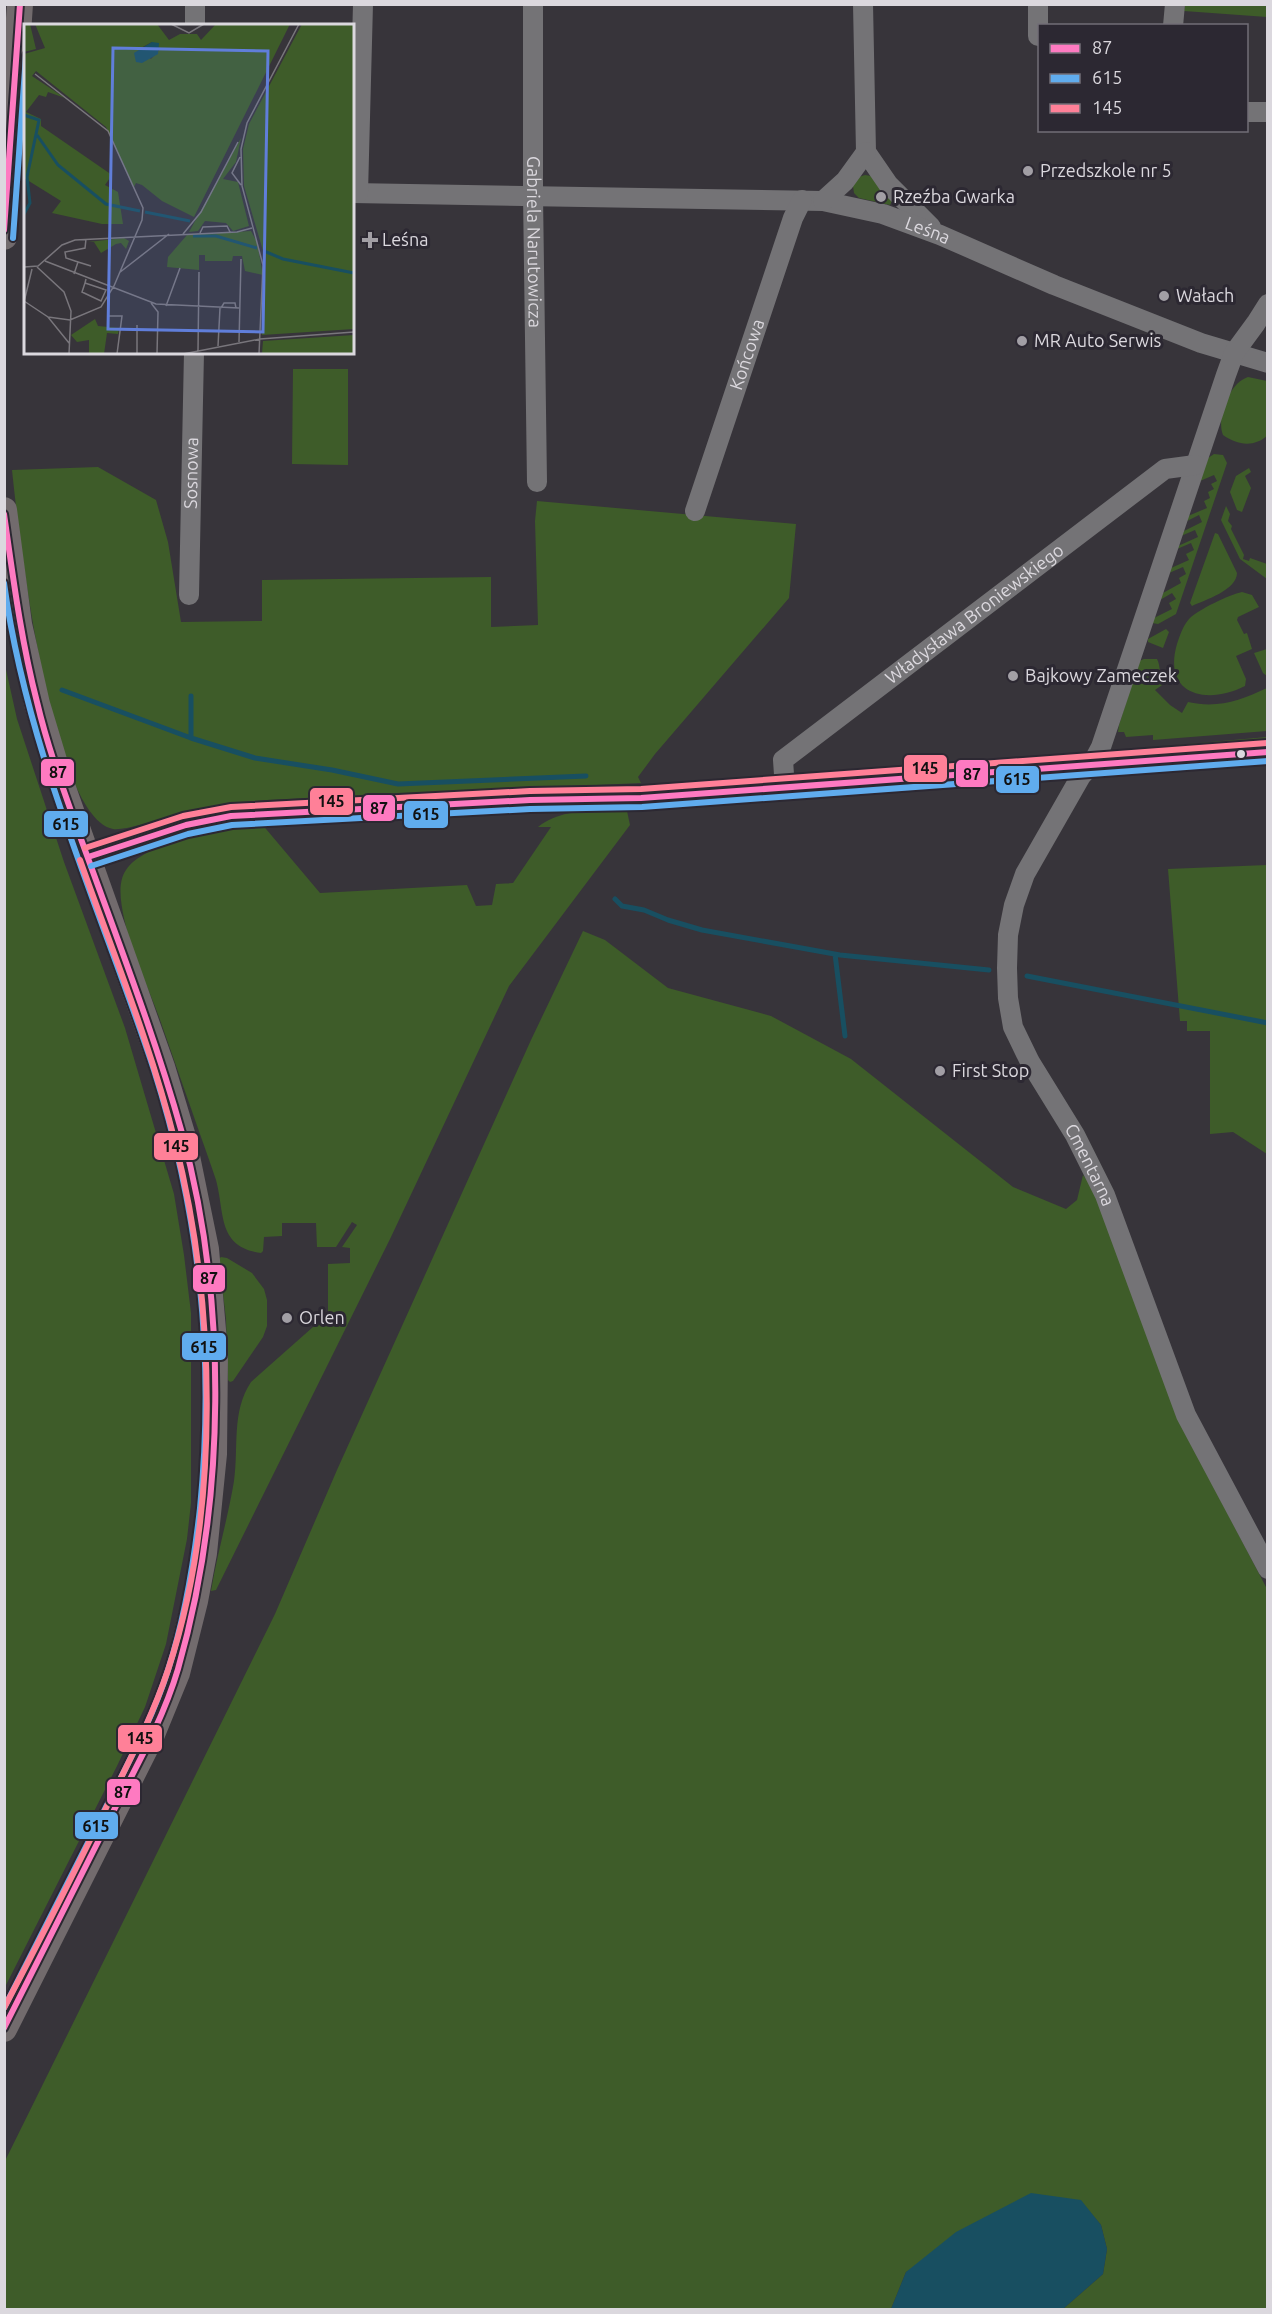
<svg xmlns="http://www.w3.org/2000/svg" width="1272" height="2314" viewBox="0 0 1272 2314" font-family="Ubuntu,sans-serif">
	<style>
		.green { fill: #3e5c29 }
		.water { fill: #184f61 }
		.lines { fill: none; stroke-linecap: round; stroke-linejoin: round }
		.stream { stroke: #184f61; stroke-width: 5 }
		.minor { stroke: #747376; stroke-width: 20 }
		.major { stroke: #726b6d; stroke-width: 26 }
		.bus-1-casing { stroke: #2c2832; stroke-width: 10 }
		.bus-2-casing { stroke: #2c2832; stroke-width: 10 }
		.bus-3-casing { stroke: #2c2832; stroke-width: 10 }
		.bus-1 { stroke: #fe7ac1; stroke-width: 6 }
		.bus-2 { stroke: #60acee; stroke-width: 6 }
		.bus-3 { stroke: #ff8098; stroke-width: 6 }
		.poi-dot { fill: #a29fa5; stroke: #2c2832; stroke-width: 2 }
		.bus-dot { fill: #dbd8de; stroke: #2c2832; stroke-width: 2 }
		.labels { text-anchor: middle; stroke-width: 6; stroke-linejoin: round; paint-order: stroke }
		.poi-label { font-size: 18px; fill: #dbd8de; stroke: #2c2832; text-anchor: start }
		.street-label { font-size: 18px; fill: #dbd8de; stroke: #2c2832 }
		.inset-river { fill: none; stroke: #184f61; stroke-width: 3 }
		.inset-road { fill: none; stroke: #79767c; stroke-width: 1.5 }
		.view { fill: #607eda; fill-opacity: 0.15; stroke: #607eda; stroke-width: 3 }
		.inset-edge { fill: none; stroke: #dbd8de; stroke-width: 3 }
		.line-badge { stroke: #2c2832; stroke-width: 2 }
		.pale-badge-label { font-size: 16px; text-anchor: middle; font-weight: bold; fill: #111 }
	</style>
	<rect width="100%" height="100%" fill="#37343a"/>
	<!-- green -->
	<path class="green" d="M1185,5H1267V17L1184,11Z
		M865,175L871,176L892,201L890,205L859,198L854,193L853,186L859,177Z
		M293,369H348V465L292,464Z
		M1248,377L1267,381L1268,435C1254,448 1237,445 1223,435C1216,418 1229,383 1248,377Z
		M1214,454L1223,455L1227,463L1176,614L1158,624L1152,623L1154,618L1172,609L1169,603L1176,599L1172,593L1160,600L1163,593L1181,583L1179,578L1186,574L1183,567L1169,573L1171,568L1189,560L1186,554L1194,550L1191,543L1177,549L1178,546L1198,537L1195,530L1181,536L1184,531L1202,522L1199,515L1187,521L1188,516L1207,508L1204,501L1210,498L1208,492L1214,489L1211,484L1217,481L1214,475L1200,481L1208,458Z
		M98,467L156,500L168,542L181,622L262,621V580L491,577V627L538,625L535,521L537,501L796,524L789,598L655,754L638,777L641,783L267,800L218,806L127,828C123,828 117,830 113,829C50,817 18,527 12,470Z
		M1249,468L1251,472L1245,476L1251,488L1242,512L1237,510L1230,492L1236,476Z
		M1226,506L1230,514L1228,521L1232,526L1231,529L1244,555L1243,559L1249,561L1250,558L1267,564V579L1240,559L1221,520Z
		M1215,533L1218,534L1237,573C1237,590 1205,600 1192,606L1190,603Z
		M1242,592L1252,595L1259,607L1238,617L1237,620L1244,634L1247,633L1252,649L1236,656L1246,679L1245,686C1208,705 1162,696 1177,644C1180,635 1183,626 1189,619C1199,609 1229,595 1242,592Z
		M1166,629L1169,632L1163,648L1148,642V639Z
		M1267,649V676L1263,673L1254,653Z
		M1144,659H1157C1161,666 1158,675 1165,683L1155,690L1170,705L1182,713L1188,702C1218,709 1241,700 1267,688V731L1153,740V735L1126,737L1124,732H1118L1119,725L1139,661Z
		M5,665L17,719L64,862L125,1028L174,1194L184,1255L191,1313V1503L187,1539L166,1644L145,1707L117,1766L5,1987Z
		M1267,737V744L1155,751L1154,747Z
		M627,811L630,825L509,986L391,1237L216,1590L211,1591C217,1554 228,1518 234,1481C239,1448 231,1412 251,1382L313,1327V1316L328,1315V1264L350,1263V1248L342,1247L357,1225L352,1222L336,1247H317L316,1223H282V1236L264,1237L263,1251L261,1253C217,1247 225,1213 216,1180C211,1165 206,1151 201,1137C187,1097 173,1057 159,1017C147,984 131,953 124,918C121,903 117,883 126,870C144,842 229,825 261,823L320,893L467,885L476,906L492,905L496,884L513,883L551,827H538C564,807 595,812 627,811Z
		M1267,865H1268L1267,1154L1233,1132L1210,1134V1031H1187V1021H1180L1168,869Z
		M583,931L605,940L668,988L771,1016L851,1059L1013,1187L1066,1209L1077,1200L1083,1175L1091,1184L1178,1418L1267,1589V2309H1063L1103,2274L1107,2249L1101,2225L1080,2200L906,2272L891,2309H5L4,2163L275,1614L337,1470L531,1040Z
		M221,1257L227,1258L252,1273L264,1289L267,1300V1326L263,1337L233,1381L230,1382L228,1380L226,1319L219,1259Z"/>
	<!-- water -->
	<path class="water" d="M1031,2193L1081,2200L1101,2225L1107,2249L1103,2274L1063,2309H891L906,2272L956,2232Z"/>
	<g class="lines">
		<!-- stream -->
		<path class="stream" d="M62,690L191,738L255,758L332,770L398,784L586,776
			M191,738V696
			M615,899L622,906L644,910L668,920L702,930L840,955L989,970
			M835,954L845,1036
			M1027,976L1268,1023"/>
		<!-- minor -->
		<g class="minor">
			<path d="M195,4V26"/>
			<path id="s1" d="M533,4V195L537,482"/>
			<path d="M863,4L866,152L888,184L931,227"/>
			<path d="M1038,4V36"/>
			<path d="M1173,26L1175,4"/>
			<path d="M1246,112H1267"/>
			<path id="s2" d="M352,193L823,201L883,214L940,235L1054,285L1201,343L1268,363"/>
			<path d="M358,193L363,4"/>
			<path d="M823,201L845,181L866,152"/>
			<path id="s3" d="M1268,304L1256,323L1234,353L1226,375L1101,747L1092,764L1081,776L1025,874L1014,905L1008,935L1007,968L1008,998L1013,1027L1030,1062L1075,1135L1105,1195L1186,1415L1268,1569"/>
			<path id="s4" d="M695,511L793,218L802,200"/>
			<path id="s5" d="M189,595L194,352"/>
			<path id="s6" d="M785,789L783,760L1165,469L1195,465"/>
			<path d="M88,857L186,825L231,816L530,800L641,798L1268,752"/>
		</g>
		<!-- major -->
		<path class="major" d="M4,237L20,4
			M4,510L19,624L37,704L59,777L162,1067L183,1137L206,1249L215,1353L214,1454L204,1553L195,1601L177,1673L150,1739L4,2029"/>
		<!-- bus-1 casing -->
		<g class="bus-1-casing">
			<path id="bus-1" d="M4,230L20,4
				M4,514C13,577 21,640 37,702C48,749 65,794 81,839C116,936 154,1033 182,1133C228,1302 226,1501 178,1669C163,1720 136,1767 112,1814C76,1886 40,1957 4,2028
				M88,857L186,825L231,816L530,800L641,798L1268,752"/>
		</g>
		<!-- bus-2 casing -->
		<g class="bus-2-casing">
			<path id="bus-2" d="M13,238L26,55
				M4,583C27,753 101,909 154,1070C200,1215 215,1357 200,1508C194,1562 185,1618 168,1670C152,1720 126,1767 103,1813C70,1878 37,1943 4,2008
				M91,866L188,834L232,825L530,809L642,807L1268,761"/>
		</g>
		<!-- bus-3 casing -->
		<g class="bus-3-casing">
			<path id="bus-3" d="M85,848L183,816L231,807L530,791L641,789L1267,743
				M4,2008C39,1942 73,1875 106,1808C128,1763 152,1718 168,1670C221,1510 216,1304 175,1142C151,1045 113,953 80,860"/>
		</g>
		<!-- bus-1 -->
		<use href="#bus-1" class="bus-1"/>
		<!-- bus-2 -->
		<use href="#bus-2" class="bus-2"/>
		<!-- bus-3 -->
		<use href="#bus-3" class="bus-3"/>
	</g>
	<!-- markers -->
	<g class="poi-dot">
		<circle cx="1028" cy="171" r="6"/>
		<circle cx="881" cy="197" r="6"/>
		<path d="M367 231h6v6h6v6h-6v6h-6v-6h-6v-6h6z"/>
		<circle cx="1164" cy="296" r="6"/>
		<circle cx="1022" cy="341" r="6"/>
		<circle cx="1013" cy="676" r="6"/>
		<circle cx="940" cy="1071" r="6"/>
		<circle cx="287" cy="1318" r="6"/>
	</g>
	<circle class="bus-dot" cx="1241" cy="754" r="5"/>
	<g class="labels">
		<!-- poi labels -->
		<g class="poi-label">
			<text x="1040" y="177">Przedszkole nr 5</text>
			<text x="893" y="203">Rzeźba Gwarka</text>
			<text x="382" y="246">Leśna</text>
			<text x="1176" y="302">Wałach</text>
			<text x="1034" y="347">MR Auto Serwis</text>
			<text x="1025" y="682">Bajkowy Zameczek</text>
			<text x="952" y="1077">First Stop</text>
			<text x="299" y="1324">Orlen</text>
		</g>
		<!-- street labels -->
		<g class="street-label">
			<text dy="6" stroke="none"><textPath href="#s2" startOffset="580">Leśna</textPath></text>
			<text dy="6" stroke="none"><textPath href="#s1" startOffset="238">Gabriela Narutowicza</textPath></text>
			<text dy="6" stroke="none"><textPath href="#s4" startOffset="165">Końcowa</textPath></text>
			<text dy="6" stroke="none"><textPath href="#s5" startOffset="122">Sosnowa</textPath></text>
			<text dy="6" stroke="none"><textPath href="#s6" startOffset="270">Władysława Broniewskiego</textPath></text>
			<text dy="6" stroke="none"><textPath href="#s3" startOffset="938">Cmentarna</textPath></text>
		</g>
	</g>
	<!-- overview -->
	<g transform="translate(24 24)">
		<rect width="330" height="330" fill="#37343a"/>
		<path d="M0,0H6L12,25L0,28ZM11,0H133L145,16L156,10H173L177,16L192,0H266L170,193L138,177L118,161L112,159L110,163L82,103L12,47L8,52L41,74L24,68L22,73L15,71L2,88L17,95V102L88,151L81,161L94,168L99,200H78L28,189L37,177L0,154V30L21,24ZM128,18L136,25L127,35L115,25ZM278,0H330V305L238,311L242,237L220,162L219,125L225,100ZM217,114L212,138L199,155L214,158L225,202L209,207L202,199L181,197L174,207L165,208ZM227,207L233,218L239,251L221,247L218,232H209L208,237H181V231H175V246L143,243L144,233L163,211ZM100,214L105,217L102,225L97,219L92,220L77,229L70,218H64ZM71,295L74,302L95,304L94,310L83,309L80,330H65V316L53,318L47,311ZM330,311V330H238L239,317Z" fill="#3e5c29" fill-rule="evenodd"/>
		<path d="M128,18L135,19L134,30L118,39L112,38L110,29Z" fill="#184f61"/>
		<path class="inset-river" d="M0,91L15,96L3,153L6,179L0,190M13,111L34,141L82,180L116,187M121,188L166,197M169,212H192L233,224M240,227L259,235L330,249"/>
		<path class="inset-road" d="M147,0L165,9L180,0M11,50L84,107L119,184L118,196L90,262L77,283L46,296L24,293M216,133L208,149L217,161M176,209L179,203L203,202L206,208M159,210L177,188L214,118M21,237L132,280L215,284M54,238L42,234L41,228L61,224L62,215M0,243L14,242L38,221L51,216L213,208L228,204M13,243L40,268L47,287L45,330M95,249L145,210M50,250L54,238L67,242M61,259L58,268L77,277L82,266L61,259L62,255M0,277L24,293L45,319M0,278L8,245M127,279L134,288L133,330M142,282L156,244M197,284L200,279H211L212,284M85,292H98L93,330M215,318L217,235M194,322L196,284M174,327L175,248M113,330V301M159,330L236,315L330,308M235,330L239,241L218,162L217,125L223,99L275,0"/>
		<path class="view" d="M89,24L244,27L239,308L84,305Z"/>
		<rect width="330" height="330" class="inset-edge"/>
	</g>
	<g class="line-badge">
		<rect x="903" y="754" width="45" height="29" rx="6" fill="#ff8098"/>
		<rect x="40" y="758" width="35" height="29" rx="6" fill="#fe7ac1"/>
		<rect x="955" y="759" width="34" height="29" rx="6" fill="#fe7ac1"/>
		<rect x="995" y="765" width="45" height="29" rx="6" fill="#60acee"/>
		<rect x="309" y="787" width="45" height="29" rx="6" fill="#ff8098"/>
		<rect x="362" y="794" width="34" height="28" rx="6" fill="#fe7ac1"/>
		<rect x="403" y="800" width="46" height="29" rx="6" fill="#60acee"/>
		<rect x="43" y="810" width="46" height="28" rx="6" fill="#60acee"/>
		<rect x="153" y="1132" width="46" height="29" rx="6" fill="#ff8098"/>
		<rect x="192" y="1264" width="34" height="29" rx="6" fill="#fe7ac1"/>
		<rect x="181" y="1332" width="46" height="29" rx="6" fill="#60acee"/>
		<rect x="117" y="1724" width="46" height="29" rx="6" fill="#ff8098"/>
		<rect x="106" y="1778" width="35" height="28" rx="6" fill="#fe7ac1"/>
		<rect x="74" y="1811" width="45" height="29" rx="6" fill="#60acee"/>
	</g>
	<g class="pale-badge-label">
		<text x="925" y="774">145</text>
		<text x="58" y="778">87</text>
		<text x="972" y="780">87</text>
		<text x="1017" y="785">615</text>
		<text x="331" y="807">145</text>
		<text x="379" y="814">87</text>
		<text x="426" y="820">615</text>
		<text x="66" y="830">615</text>
		<text x="176" y="1152">145</text>
		<text x="209" y="1284">87</text>
		<text x="204" y="1353">615</text>
		<text x="140" y="1744">145</text>
		<text x="123" y="1798">87</text>
		<text x="96" y="1832">615</text>
	</g>
	<!-- border -->
	<rect width="1272" height="2314" fill="none" stroke="#dbd8de" stroke-width="12"/>
	<!-- legend -->
	<rect x="1038" y="24" width="210" height="108" fill="#2c2832" stroke="#726e77" stroke-width="1.5"/>
	<rect x="1050" y="44" width="30" height="9" fill="#fe7ac1" stroke="#726e77" stroke-width="1.5"/>
	<text x="1092" y="54" font-size="18" fill="#dbd8de">87</text>
	<rect x="1050" y="74" width="30" height="9" fill="#60acee" stroke="#726e77" stroke-width="1.5"/>
	<text x="1092" y="84" font-size="18" fill="#dbd8de">615</text>
	<rect x="1050" y="104" width="30" height="9" fill="#ff8098" stroke="#726e77" stroke-width="1.5"/>
	<text x="1092" y="114" font-size="18" fill="#dbd8de">145</text>
</svg>
